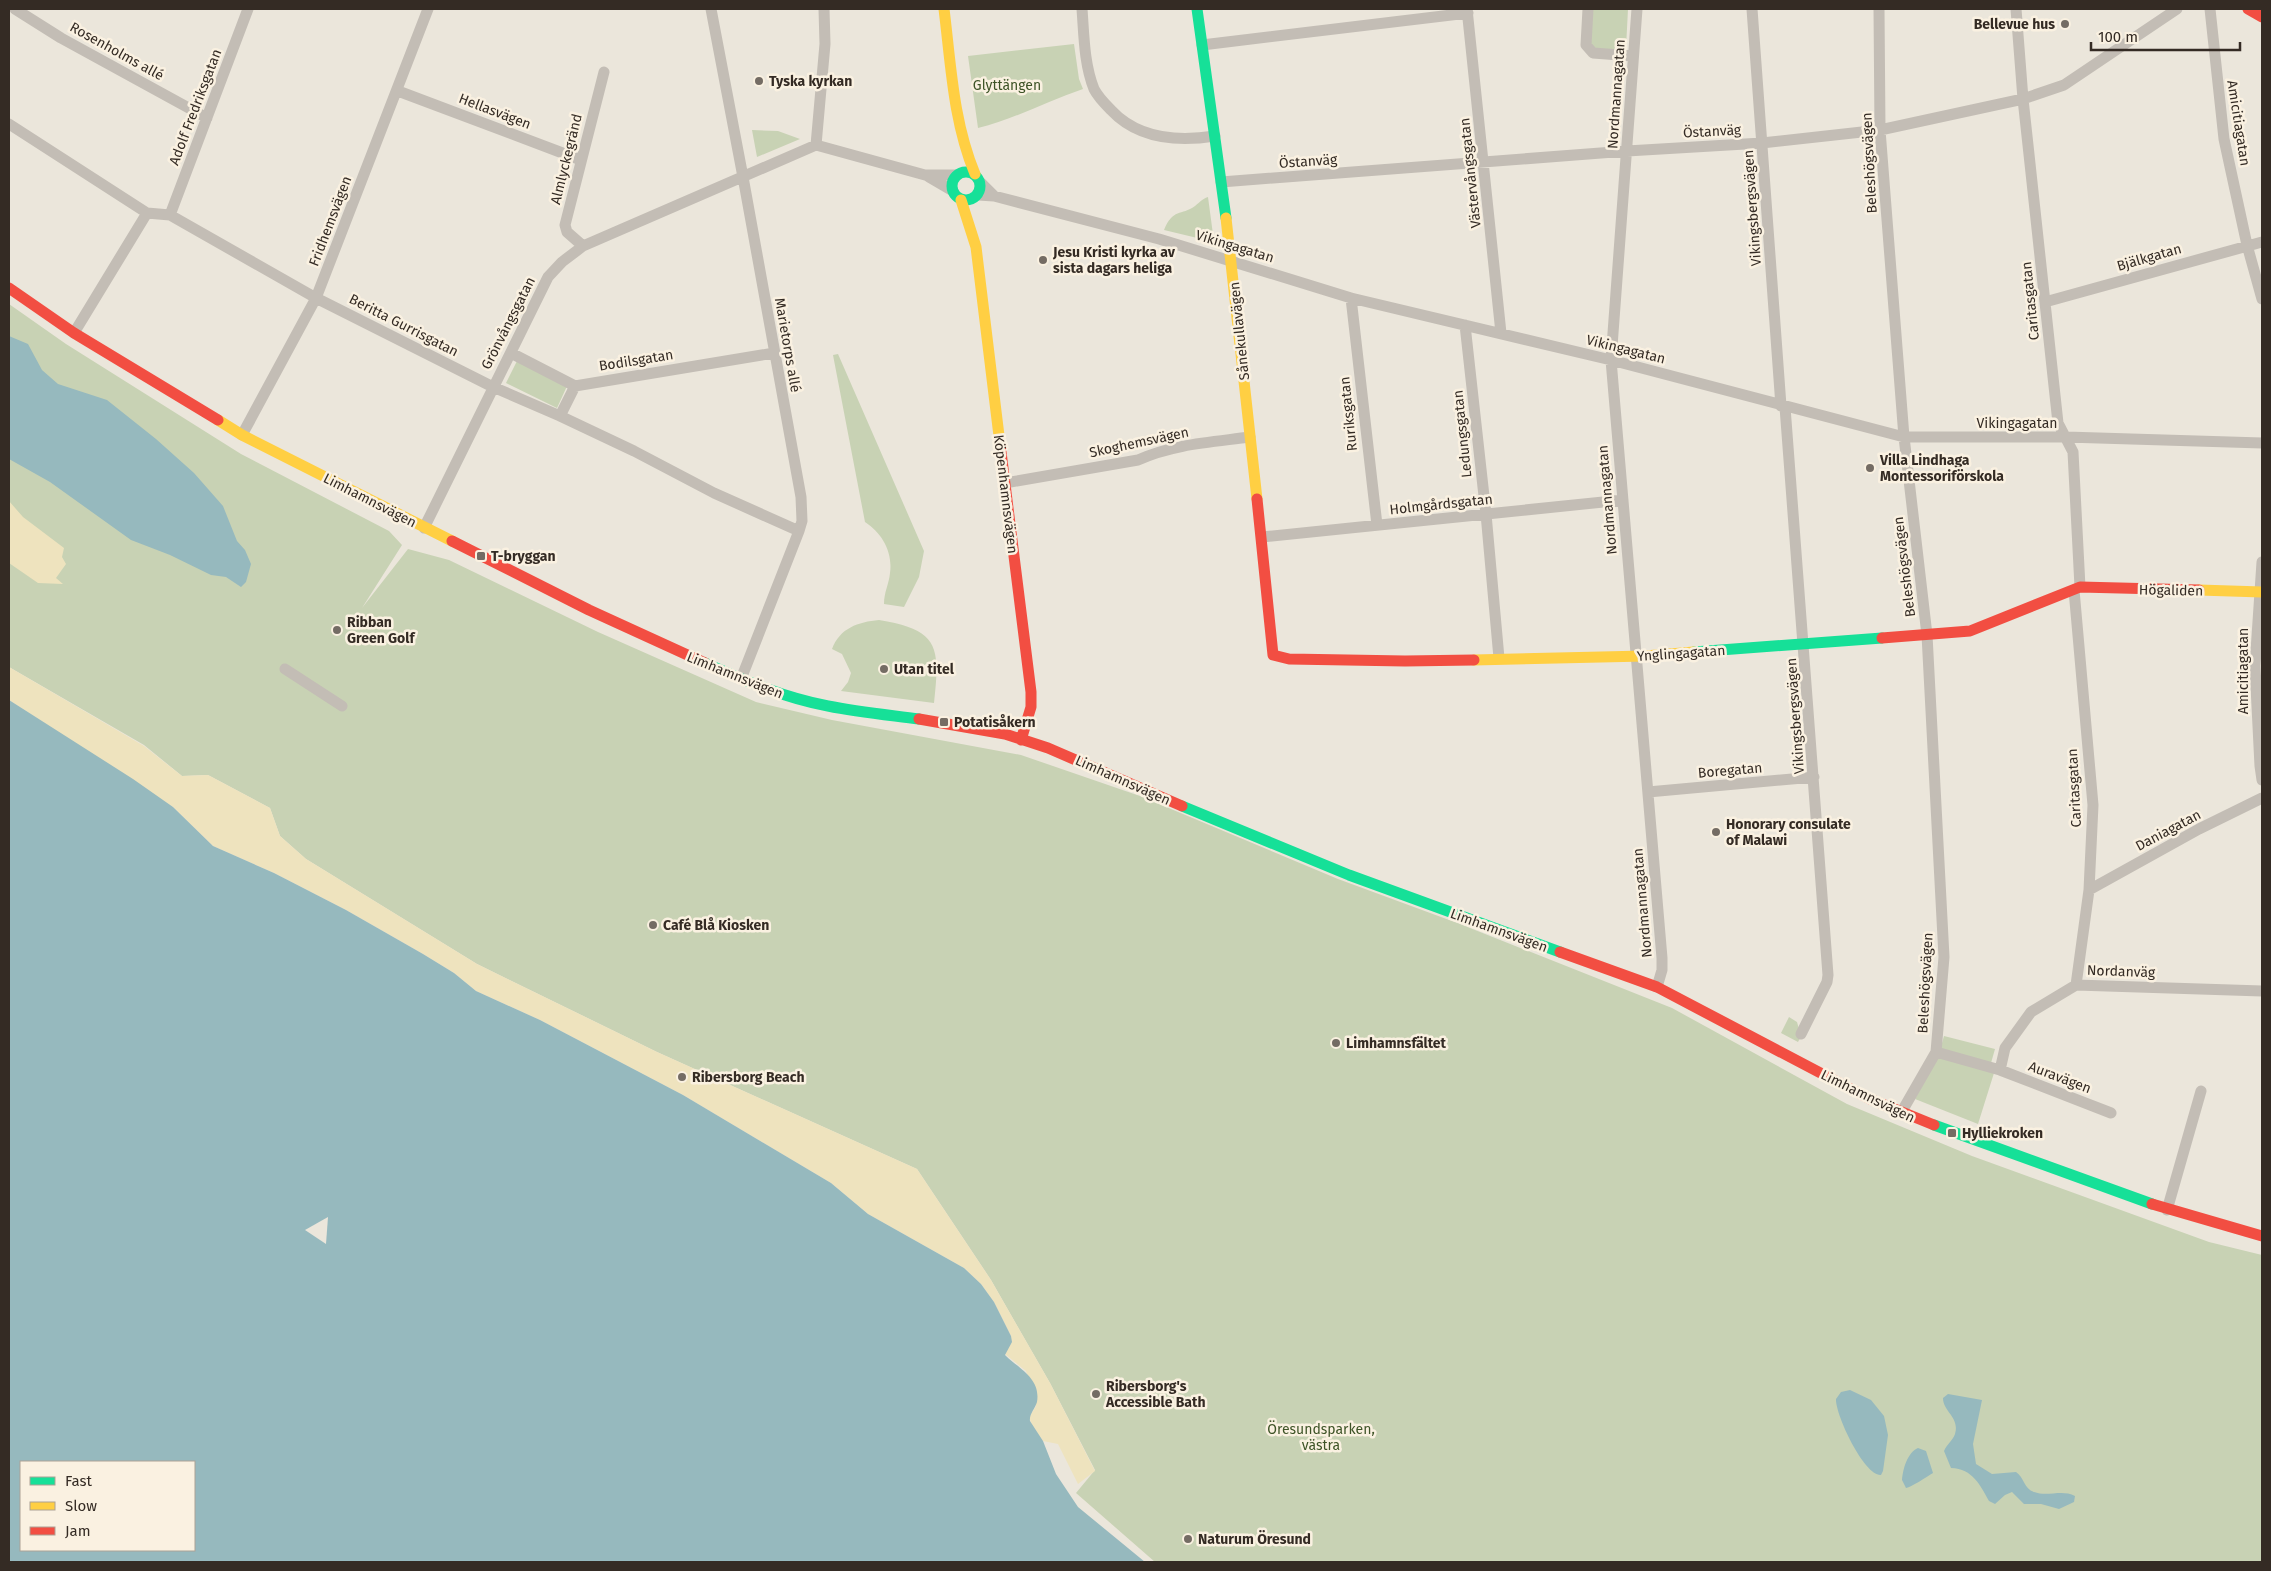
<svg xmlns="http://www.w3.org/2000/svg" width="2271" height="1571" viewBox="0 0 2271 1571" font-family="'Fira Sans',sans-serif">
	<style>
		.green { fill: #c8d2b4 }
		.sand { fill: #eee3be }
		.water { fill: #96b9be; fill-rule: evenodd }
		.pier { fill: #ebe6db }
		.lines { fill: none; stroke-linecap: round; stroke-linejoin: round }
		.street { stroke: #c3bdb5; stroke-width: 11 }
		.fast { stroke: #16e098; stroke-width: 11 }
		.slow { stroke: #ffcf43; stroke-width: 11 }
		.jam { stroke: #f24e42; stroke-width: 11 }
		.poi-dot { fill: #746c64; stroke: #faf1e1; stroke-width: 2 }
		.labels { text-anchor: middle; stroke-width: 5; stroke-linejoin: round; paint-order: stroke }
		.poi-label { font-size: 14px; font-weight: bold; fill: #342b24; stroke: #faf1e1; text-anchor: start }
		.street-label { font-size: 14px; fill: #342b24; stroke: #faf1e1 }
		.park-label { font-size: 14px; fill: #3d5326; stroke: #faf1e1 }
	</style>
	<rect width="100%" height="100%" fill="#ebe6db"/>
	<!-- green -->
	<path class="green" d="M1593,9H1628L1626,48L1623,51L1592,48L1590,43Z
		M1074,44L1079,79L1083,89C1047,101 1015,119 978,128L968,56Z
		M752,130L778,131L800,139L757,157Z
		M1208,197L1214,242L1164,230C1173,208 1181,216 1195,206C1200,202 1202,199 1208,197Z
		M9,304L66,344L241,454L389,531L402,545L362,608L408,549L449,560L598,632L756,702L832,720L1021,755L1140,796L1338,879L1460,924L1672,1008L1847,1104L1972,1156L2209,1242L2262,1255V1562H1155L1076,1493L1095,1470L1050,1383L991,1280L917,1169L657,1052L477,964L306,859L280,836L270,808L208,775L182,776L144,745L9,667Z
		M838,354L924,551L919,577L904,607L884,604C884,592 889,584 890,573C893,552 882,533 865,522L833,355Z
		M517,361L567,386L557,408L506,383Z
		M879,620C940,630 940,647 934,703L841,691L848,682L851,673L842,654L832,649C840,628 858,622 879,620Z
		M1789,1017L1797,1022L1801,1036L1798,1042L1781,1033Z
		M1944,1036L1995,1049L1991,1063L1940,1050Z
		M1938,1057L1994,1073L1978,1124L1915,1099Z"/>
	<!-- sand -->
	<path class="sand" d="M9,501L23,517L64,548L62,557L66,564L56,578L63,584L38,583L9,563Z
		M9,667L144,746L182,776L208,775L270,808L280,836L306,859L477,964L657,1052L917,1169L991,1280L1050,1383L1095,1471L1078,1484L1058,1444L1043,1441L1032,1425L1029,1417L1036,1406L1026,1371L1005,1354L1011,1336L994,1302L981,1284L964,1268L868,1214L831,1183L683,1095L540,1020L476,991L454,973L423,954L346,910L274,873L213,846L173,807L9,700Z"/>
	<!-- water -->
	<path class="water" d="M9,336L28,344L42,370L58,384L107,400L156,439L194,473L223,506L237,541L245,550L251,564L246,582L241,587L226,577L211,575L170,555L131,540L50,482L9,459Z
		M9,700L133,779L173,807L213,846L274,873L346,910L423,954L454,973L476,991L540,1020L683,1095L831,1183L868,1214L964,1268L981,1284L994,1302L1011,1336L1012,1342L1005,1355C1019,1369 1041,1378 1037,1402C1035,1409 1029,1414 1030,1421L1043,1441L1056,1474L1078,1507L1145,1562H9ZM21,1462H194V1550H21Z
		M1850,1390L1871,1400L1884,1416L1888,1435L1883,1471L1881,1475C1864,1476 1835,1414 1836,1399L1841,1392Z
		M1948,1394L1982,1400L1973,1444L1976,1464L1992,1474L2016,1472C2024,1477 2024,1489 2034,1492C2048,1497 2062,1489 2075,1496L2074,1502L2059,1509L2041,1504H2024L2012,1492L2005,1495L1995,1504L1989,1501C1980,1485 1973,1469 1951,1468L1944,1451C1947,1444 1953,1440 1955,1434C1960,1417 1943,1412 1943,1398Z
		M1918,1448L1926,1451L1933,1473C1926,1477 1912,1487 1906,1488L1902,1480C1903,1469 1907,1453 1918,1448Z"/>
	<!-- pier -->
	<path class="pier" d="M328,1217L326,1244L305,1230Z"/>
	<g class="lines">
		<!-- street -->
		<path class="street" d="M15,9L61,38L207,118
			M711,9L743,177L801,497L802,521L799,531L741,679
			M1082,9C1084,35 1084,64 1094,89C1098,97 1104,103 1111,110C1138,139 1177,142 1215,136
			M1467,9L1501,333
			M1588,9L1586,45L1593,53L1633,56
			M1637,9L1611,360L1662,958V970L1657,987
			M1752,9L1781,406
			M1879,9L1880,130L1904,437L1927,635L1944,957L1936,1052L1901,1113
			M2016,9L2023,99L2058,423L2073,452L2080,587
			M2210,9L2224,139L2247,245L2262,299
			M1202,45L1468,13
			M398,91L581,160
			M9,124L147,213L170,215L316,298L493,387L560,416L634,451L714,493L799,531
			M816,145L825,44L824,9
			M929,177L953,191
			M1221,182L1627,151L1762,143L1880,130L2023,99L2064,85L2177,9
			M981,183L994,196
			M978,195L994,196L1159,239L1351,298L1611,360L1904,437H2066L2262,443
			M170,215L248,9
			M583,246L567,232L565,225L604,72
			M1351,298L1377,525
			M2045,302L2262,242
			M1465,325L1486,514L1499,658
			M74,333L147,213
			M511,353L575,386L774,353
			M1785,407L1828,975L1827,982L1801,1034
			M560,416L575,386
			M242,435L316,298L428,9
			M1005,483L1138,460C1173,444 1213,442 1250,437
			M424,528L548,277L562,262L583,246L816,145L925,175H957
			M1262,537L1623,500
			M2262,562L2255,666L2260,766L2262,780
			M2074,590L2093,805L2089,890L2076,985
			M285,669L342,706
			M1648,792L1814,777
			M2089,890L2199,829L2262,798
			M1936,1052L2000,1070L2111,1113
			M2000,1070L2005,1048L2031,1012L2076,985L2262,991
			M2167,1210L2201,1091"/>
		<!-- fast -->
		<path class="fast" d="M1197,9L1226,218
			M952 186a14 14 0 1 1 28 0a14 14 0 1 1-28 0Z
			M1694,652L1882,638
			M705,663C745,681 785,698 828,706C858,712 889,715 919,719
			M1182,806L1349,875L1560,952
			M1934,1125L2152,1204"/>
		<!-- slow -->
		<path class="slow" d="M944,9C951,65 953,121 975,174
			M961,200L976,247L1000,444
			M1226,218L1257,499
			M218,420L242,435L452,541
			M2199,590L2262,592
			M1474,660L1645,656L1694,652"/>
		<!-- jam -->
		<path class="jam" d="M2248,9L2262,17
			M9,288L74,333L218,420
			M1000,444L1031,692V707L1021,740
			M1257,499L1273,655L1289,659L1405,661L1474,660
			M452,541L589,610L705,663
			M1882,638L1970,631L2080,587L2199,590
			M919,719L1005,734L1048,748L1182,806
			M1560,952L1657,987L1870,1099L1934,1125
			M2152,1204L2262,1236"/>
	</g>
	<!-- markers -->
	<g class="poi-dot">
		<circle cx="2065" cy="24" r="5"/>
		<circle cx="759" cy="81" r="5"/>
		<circle cx="1043" cy="260" r="5"/>
		<circle cx="1870" cy="468" r="5"/>
		<rect x="476" y="551" width="10" height="10" rx="2.5"/>
		<circle cx="337" cy="630" r="5"/>
		<circle cx="884" cy="669" r="5"/>
		<rect x="939" y="717" width="10" height="10" rx="2.5"/>
		<circle cx="1716" cy="832" r="5"/>
		<circle cx="653" cy="925" r="5"/>
		<circle cx="1336" cy="1043" r="5"/>
		<circle cx="682" cy="1077" r="5"/>
		<rect x="1947" y="1128" width="10" height="10" rx="2.5"/>
		<circle cx="1096" cy="1394" r="5"/>
		<circle cx="1188" cy="1539" r="5"/>
	</g>
	<g class="labels">
		<!-- poi labels -->
		<g class="poi-label">
			<text x="2055" y="29" text-anchor="end">Bellevue hus</text>
			<text x="769" y="86">Tyska kyrkan</text>
			<text x="1053" y="257">Jesu Kristi kyrka av<tspan x="1053" dy="16">sista dagars heliga</tspan></text>
			<text x="1880" y="465">Villa Lindhaga<tspan x="1880" dy="16">Montessoriförskola</tspan></text>
			<text x="491" y="561">T-bryggan</text>
			<text x="347" y="627">Ribban<tspan x="347" dy="16">Green Golf</tspan></text>
			<text x="894" y="674">Utan titel</text>
			<text x="954" y="727">Potatisåkern</text>
			<text x="1726" y="829">Honorary consulate<tspan x="1726" dy="16">of Malawi</tspan></text>
			<text x="663" y="930">Café Blå Kiosken</text>
			<text x="1346" y="1048">Limhamnsfältet</text>
			<text x="692" y="1082">Ribersborg Beach</text>
			<text x="1962" y="1138">Hylliekroken</text>
			<text x="1106" y="1391">Ribersborg's<tspan x="1106" dy="16">Accessible Bath</tspan></text>
			<text x="1198" y="1544">Naturum Öresund</text>
		</g>
		<!-- street labels -->
		<g class="street-label">
			<text transform="translate(117 51) rotate(29)" y="5">Rosenholms allé</text>
			<text transform="translate(1616 94) rotate(-86)" y="5">Nordmannagatan</text>
			<text transform="translate(195 107) rotate(-69)" y="5">Adolf Fredriksgatan</text>
			<text transform="translate(495 111) rotate(21)" y="5">Hellasvägen</text>
			<text transform="translate(2239 123) rotate(81)" y="5">Amicitiagatan</text>
			<text transform="translate(1712 131) rotate(-3)" y="5">Östanväg</text>
			<text transform="translate(566 159) rotate(-76)" y="5">Almlyckegränd</text>
			<text transform="translate(1308 161) rotate(-4)" y="5">Östanväg</text>
			<text transform="translate(1869 163) rotate(-93)" y="5">Beleshögsvägen</text>
			<text transform="translate(1470 173) rotate(-96)" y="5">Västervångsgatan</text>
			<text transform="translate(1752 208) rotate(-94)" y="5">Vikingsbergsvägen</text>
			<text transform="translate(330 221) rotate(-69)" y="5">Fridhemsvägen</text>
			<text transform="translate(1235 246) rotate(17)" y="5">Vikingagatan</text>
			<text transform="translate(2149 257) rotate(-16)" y="5">Bjälkgatan</text>
			<text transform="translate(2030 301) rotate(-96)" y="5">Caritasgatan</text>
			<text transform="translate(508 323) rotate(-63)" y="5">Grönvångsgatan</text>
			<text transform="translate(404 325) rotate(27)" y="5">Beritta Gurrisgatan</text>
			<text transform="translate(1239 331) rotate(-96)" y="5">Sånekullavägen</text>
			<text transform="translate(788 345) rotate(80)" y="5">Marietorps allé</text>
			<text transform="translate(1626 349) rotate(14)" y="5">Vikingagatan</text>
			<text transform="translate(636 360) rotate(-9)" y="5">Bodilsgatan</text>
			<text transform="translate(1348 414) rotate(-96)" y="5">Ruriksgatan</text>
			<text x="2017" y="428">Vikingagatan</text>
			<text transform="translate(1462 434) rotate(-96)" y="5">Ledungsgatan</text>
			<text transform="translate(1139 442) rotate(-12)" y="5">Skoghemsvägen</text>
			<text transform="translate(1006 494) rotate(83)" y="5">Köpenhamnsvägen</text>
			<text transform="translate(370 500) rotate(27)" y="5">Limhamnsvägen</text>
			<text transform="translate(1607 500) rotate(-95)" y="5">Nordmannagatan</text>
			<text transform="translate(1441 504) rotate(-6)" y="5">Holmgårdsgatan</text>
			<text transform="translate(1904 567) rotate(-97)" y="5">Beleshögsvägen</text>
			<text transform="translate(2171 590) rotate(1)" y="5">Högaliden</text>
			<text transform="translate(1681 653) rotate(-4)" y="5">Ynglingagatan</text>
			<text transform="translate(2243 671) rotate(-90)" y="5">Amicitiagatan</text>
			<text transform="translate(735 675) rotate(22)" y="5">Limhamnsvägen</text>
			<text transform="translate(1795 716) rotate(-94)" y="5">Vikingsbergsvägen</text>
			<text transform="translate(1730 770) rotate(-5)" y="5">Boregatan</text>
			<text transform="translate(1123 780) rotate(24)" y="5">Limhamnsvägen</text>
			<text transform="translate(2074 788) rotate(-93)" y="5">Caritasgatan</text>
			<text transform="translate(2168 830) rotate(-28)" y="5">Daniagatan</text>
			<text transform="translate(1642 903) rotate(-95)" y="5">Nordmannagatan</text>
			<text transform="translate(1499 930) rotate(20)" y="5">Limhamnsvägen</text>
			<text transform="translate(2121 971) rotate(2)" y="5">Nordanväg</text>
			<text transform="translate(1925 983) rotate(-87)" y="5">Beleshögsvägen</text>
			<text transform="translate(2060 1077) rotate(21)" y="5">Auravägen</text>
			<text transform="translate(1868 1096) rotate(26)" y="5">Limhamnsvägen</text>
		</g>
		<!-- park labels -->
		<g class="park-label">
			<text x="1007" y="90">Glyttängen</text>
			<text x="1321" y="1434">Öresundsparken,<tspan x="1321" dy="16">västra</tspan></text>
		</g>
	</g>
	<!-- border -->
	<rect width="2271" height="1571" fill="none" stroke="#342b24" stroke-width="20"/>
	<!-- legend -->
	<rect x="20" y="1461" width="175" height="90" fill="#faf1e1" stroke="#aba295"/>
	<rect x="30" y="1477" width="25" height="8" fill="#16e098" stroke="#aba295"/>
	<text x="65" y="1486" font-size="15" fill="#342b24">Fast</text>
	<rect x="30" y="1502" width="25" height="8" fill="#ffcf43" stroke="#aba295"/>
	<text x="65" y="1511" font-size="15" fill="#342b24">Slow</text>
	<rect x="30" y="1527" width="25" height="8" fill="#f24e42" stroke="#aba295"/>
	<text x="65" y="1536" font-size="15" fill="#342b24">Jam</text>
	<!-- scale -->
	<path d="M2091 42v8h149v-8" fill="none" stroke="#342b24" stroke-width="2.5"/>
	<text x="2098" y="42" font-size="15" fill="#342b24" stroke="#faf1e1" stroke-width="4" paint-order="stroke">100 m</text>
</svg>
